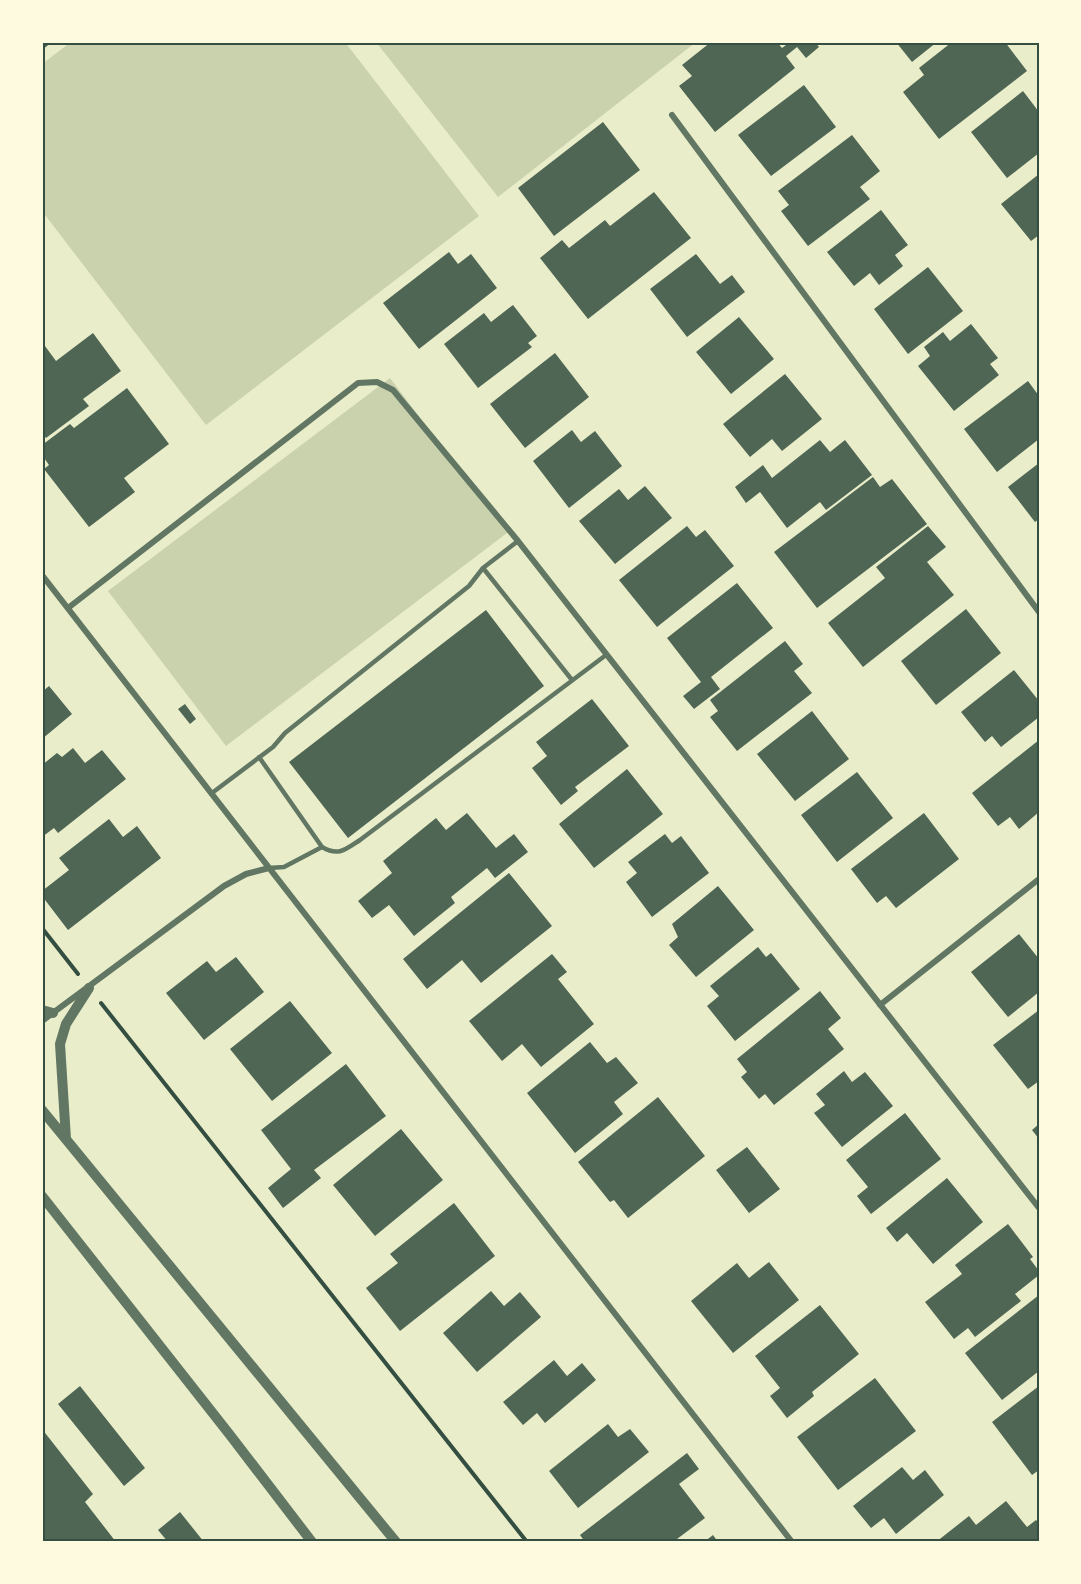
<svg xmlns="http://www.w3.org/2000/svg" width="1081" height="1584" viewBox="0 0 1081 1584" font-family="Jost,sans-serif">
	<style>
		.green { fill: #cad2ad }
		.building { fill: #4f6655 }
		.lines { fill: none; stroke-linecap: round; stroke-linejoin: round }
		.path { stroke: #344e41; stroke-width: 4 }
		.service { stroke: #617663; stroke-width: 4.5 }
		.minor { stroke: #617663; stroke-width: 6 }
		.tertiary { stroke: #617663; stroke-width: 10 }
		.neatline { fill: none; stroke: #344e41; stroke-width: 2 }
	</style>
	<rect width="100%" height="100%" fill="#e9edc9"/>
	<!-- green -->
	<path class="green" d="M71,42H345L479,216L206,425L42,211V64Z
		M376,42H696L498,197Z
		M390,378L507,533L226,746L108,591Z"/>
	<!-- building -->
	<path class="building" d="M42,42H52L42,50Z
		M711,42H777L782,48L790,42H815L819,47L806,58L797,47L786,56L795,68L715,132L679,86L692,76L682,65Z
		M896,42H937L912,62Z
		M952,42H1005L1027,71L939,139L903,92L924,75L919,68Z
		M804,85L836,127L771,176L738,135Z
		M1023,91L1039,112V153L1007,178L971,132Z
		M603,122L640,170L554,236L518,188Z
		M852,135L880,171L860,187L870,199L808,246L781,211L789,205L778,191Z
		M1039,174V235L1031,241L1001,204Z
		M654,192L691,238L588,319L540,258L562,240L569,248L605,220L610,226Z
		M881,210L908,245L895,255L903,266L879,285L870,273L854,286L827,252Z
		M449,252L458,264L471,254L497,288L419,349L383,303Z
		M696,254L720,284L732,275L745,292L687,337L650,289Z
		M928,267L963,311L908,354L874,309Z
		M513,305L537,336L528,343L532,347L478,388L444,344L484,313L491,322Z
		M739,317L774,359L731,394L696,352Z
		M971,324L998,358L990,364L999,375L954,411L918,366L930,356L924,347L943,332L950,341Z
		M93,333L121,371L83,399L89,406L46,438L42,433V348L45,346L56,361Z
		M555,353L589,397L525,448L490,404Z
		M785,374L822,419L782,451L772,439L750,457L723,424Z
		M1028,381L1039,396V439L997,472L964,429Z
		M127,388L169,444L124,478L135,492L89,527L44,469L49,465L42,455V445L70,424L74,428Z
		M572,430L581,442L595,431L622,466L569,508L533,461Z
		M820,440L830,452L845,440L872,475L826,510L820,502L787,528L760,492L746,503L735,487L763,465L772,478Z
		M1039,463V519L1035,522L1008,487Z
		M873,477L880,487L892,479L927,524L817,608L774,552Z
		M645,486L672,518L615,564L579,521L619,489L628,500Z
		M687,526L696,537L705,530L734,566L657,627L619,580Z
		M928,526L946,547L927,562L954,595L863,667L828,623L885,578L876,567Z
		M737,583L773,628L711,677L720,689L694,709L683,696L701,682L667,638Z
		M966,609L1001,653L936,705L901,661Z
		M486,610L544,686L348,838L289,762Z
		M785,641L803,664L794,671L812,693L737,751L710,717L718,711L710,700Z
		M1014,670L1039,701V717L1001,747L992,736L985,742L961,712Z
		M49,686L72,714L42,739V692Z
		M592,699L629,746L575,787L578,791L561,805L532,768L547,756L536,742Z
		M185,704L196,719L190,724L178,709Z
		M812,711L849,759L795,801L757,754Z
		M1039,740V812L1019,829L1010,817L998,826L972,793Z
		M73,748L85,763L102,750L126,779L58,833L54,828L42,837V765L57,753L62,757Z
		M627,769L663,814L594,868L559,824Z
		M857,772L893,818L837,862L801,815Z
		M467,813L496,848L514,834L528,852L495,878L487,868L451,897L455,903L414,936L389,905L372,918L358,901L392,873L383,861L436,818L446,830Z
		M924,813L959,859L896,908L886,896L877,903L851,869Z
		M109,819L123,837L137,826L161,858L68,930L42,896V891L69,870L59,858Z
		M665,834L672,843L681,836L709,873L652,917L626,882L637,873L628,862Z
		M509,873L552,926L481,983L462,960L427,989L403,959Z
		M718,886L754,930L696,977L669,945L678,937L672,924Z
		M1019,934L1039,959V992L1008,1017L971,972Z
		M758,947L766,957L771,953L800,989L735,1041L707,1006L719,996L710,986Z
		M552,954L567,972L558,979L594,1024L541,1067L522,1044L502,1061L469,1021Z
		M236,957L264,992L204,1040L166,993L207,961L216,972Z
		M820,991L841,1018L828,1029L844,1049L774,1105L765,1094L759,1099L741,1077L747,1072L737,1059Z
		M290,1001L332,1053L272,1101L230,1049Z
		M1039,1010V1081L1028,1089L993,1045Z
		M590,1042L607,1063L616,1057L638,1083L614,1102L623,1114L575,1153L527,1093Z
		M346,1064L386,1116L314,1170L321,1178L283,1208L268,1188L291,1169L261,1130Z
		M844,1071L852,1082L865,1072L893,1106L842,1147L814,1113L825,1105L816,1094Z
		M658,1097L705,1156L628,1218L614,1200L610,1202L578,1162Z
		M905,1113L941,1159L871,1214L857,1196L868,1187L846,1160Z
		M1039,1124V1139L1032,1130Z
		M401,1129L443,1180L375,1236L333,1185Z
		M747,1147L780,1189L749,1213L716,1170Z
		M947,1178L983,1222L933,1264L907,1233L897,1242L886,1228Z
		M454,1203L495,1256L400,1331L366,1288L398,1263L390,1254Z
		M1008,1224L1033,1257L1030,1259L1039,1271V1275L1015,1294L1021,1301L975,1337L968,1328L954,1339L925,1302L962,1274L955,1265Z
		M769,1262L799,1300L733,1353L691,1301L737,1263L749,1278Z
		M491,1291L504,1306L520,1292L541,1317L477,1372L443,1333Z
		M1039,1295V1371L1002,1400L965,1353Z
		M820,1305L859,1354L812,1392L814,1396L787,1418L770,1396L780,1388L755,1356Z
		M554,1360L567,1376L582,1363L596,1380L545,1423L537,1413L523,1425L503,1402Z
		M875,1378L916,1431L838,1490L797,1437Z
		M80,1386L145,1468L124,1486L58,1404Z
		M1039,1386V1470L1032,1475L992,1422Z
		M608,1424L618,1437L630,1429L649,1452L578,1508L549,1471Z
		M42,1429L93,1494L85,1502L116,1542H42Z
		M687,1453L699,1469L679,1484L705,1518L673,1542H585L580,1535Z
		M902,1467L913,1480L925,1470L944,1495L896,1534L884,1518L871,1528L853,1506Z
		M1006,1501L1027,1527L1036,1520L1039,1523V1542H936L969,1516L976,1525Z
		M180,1512L204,1542H168L158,1530Z
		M713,1535L718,1542H704Z"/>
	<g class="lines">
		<!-- path -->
		<path class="path" d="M42,928L78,974
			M101,1003L527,1542"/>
		<!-- service -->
		<path class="service" d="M483,568L572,680
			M259,757L322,847
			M212,793L273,747L285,733L469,586L483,568L518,541
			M269,868L284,867L322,847C339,857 346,849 360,840L606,655"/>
		<!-- minor -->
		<path class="minor" d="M672,115L1039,612
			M42,575L792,1542
			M68,608L358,383L377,382L393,390L518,541L1039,1208
			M880,1005L1039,879
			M42,1021L224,886L246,874L269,868"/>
		<!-- tertiary -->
		<path class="tertiary" d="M42,1010L53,1013
			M42,1110L396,1542
			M66,1139L60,1044L66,1024L89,988
			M42,1196L230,1435L312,1542"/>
	</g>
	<!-- border -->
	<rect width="1081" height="1584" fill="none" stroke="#fefae0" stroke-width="87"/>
	<rect x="44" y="44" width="994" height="1496" class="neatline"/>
</svg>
